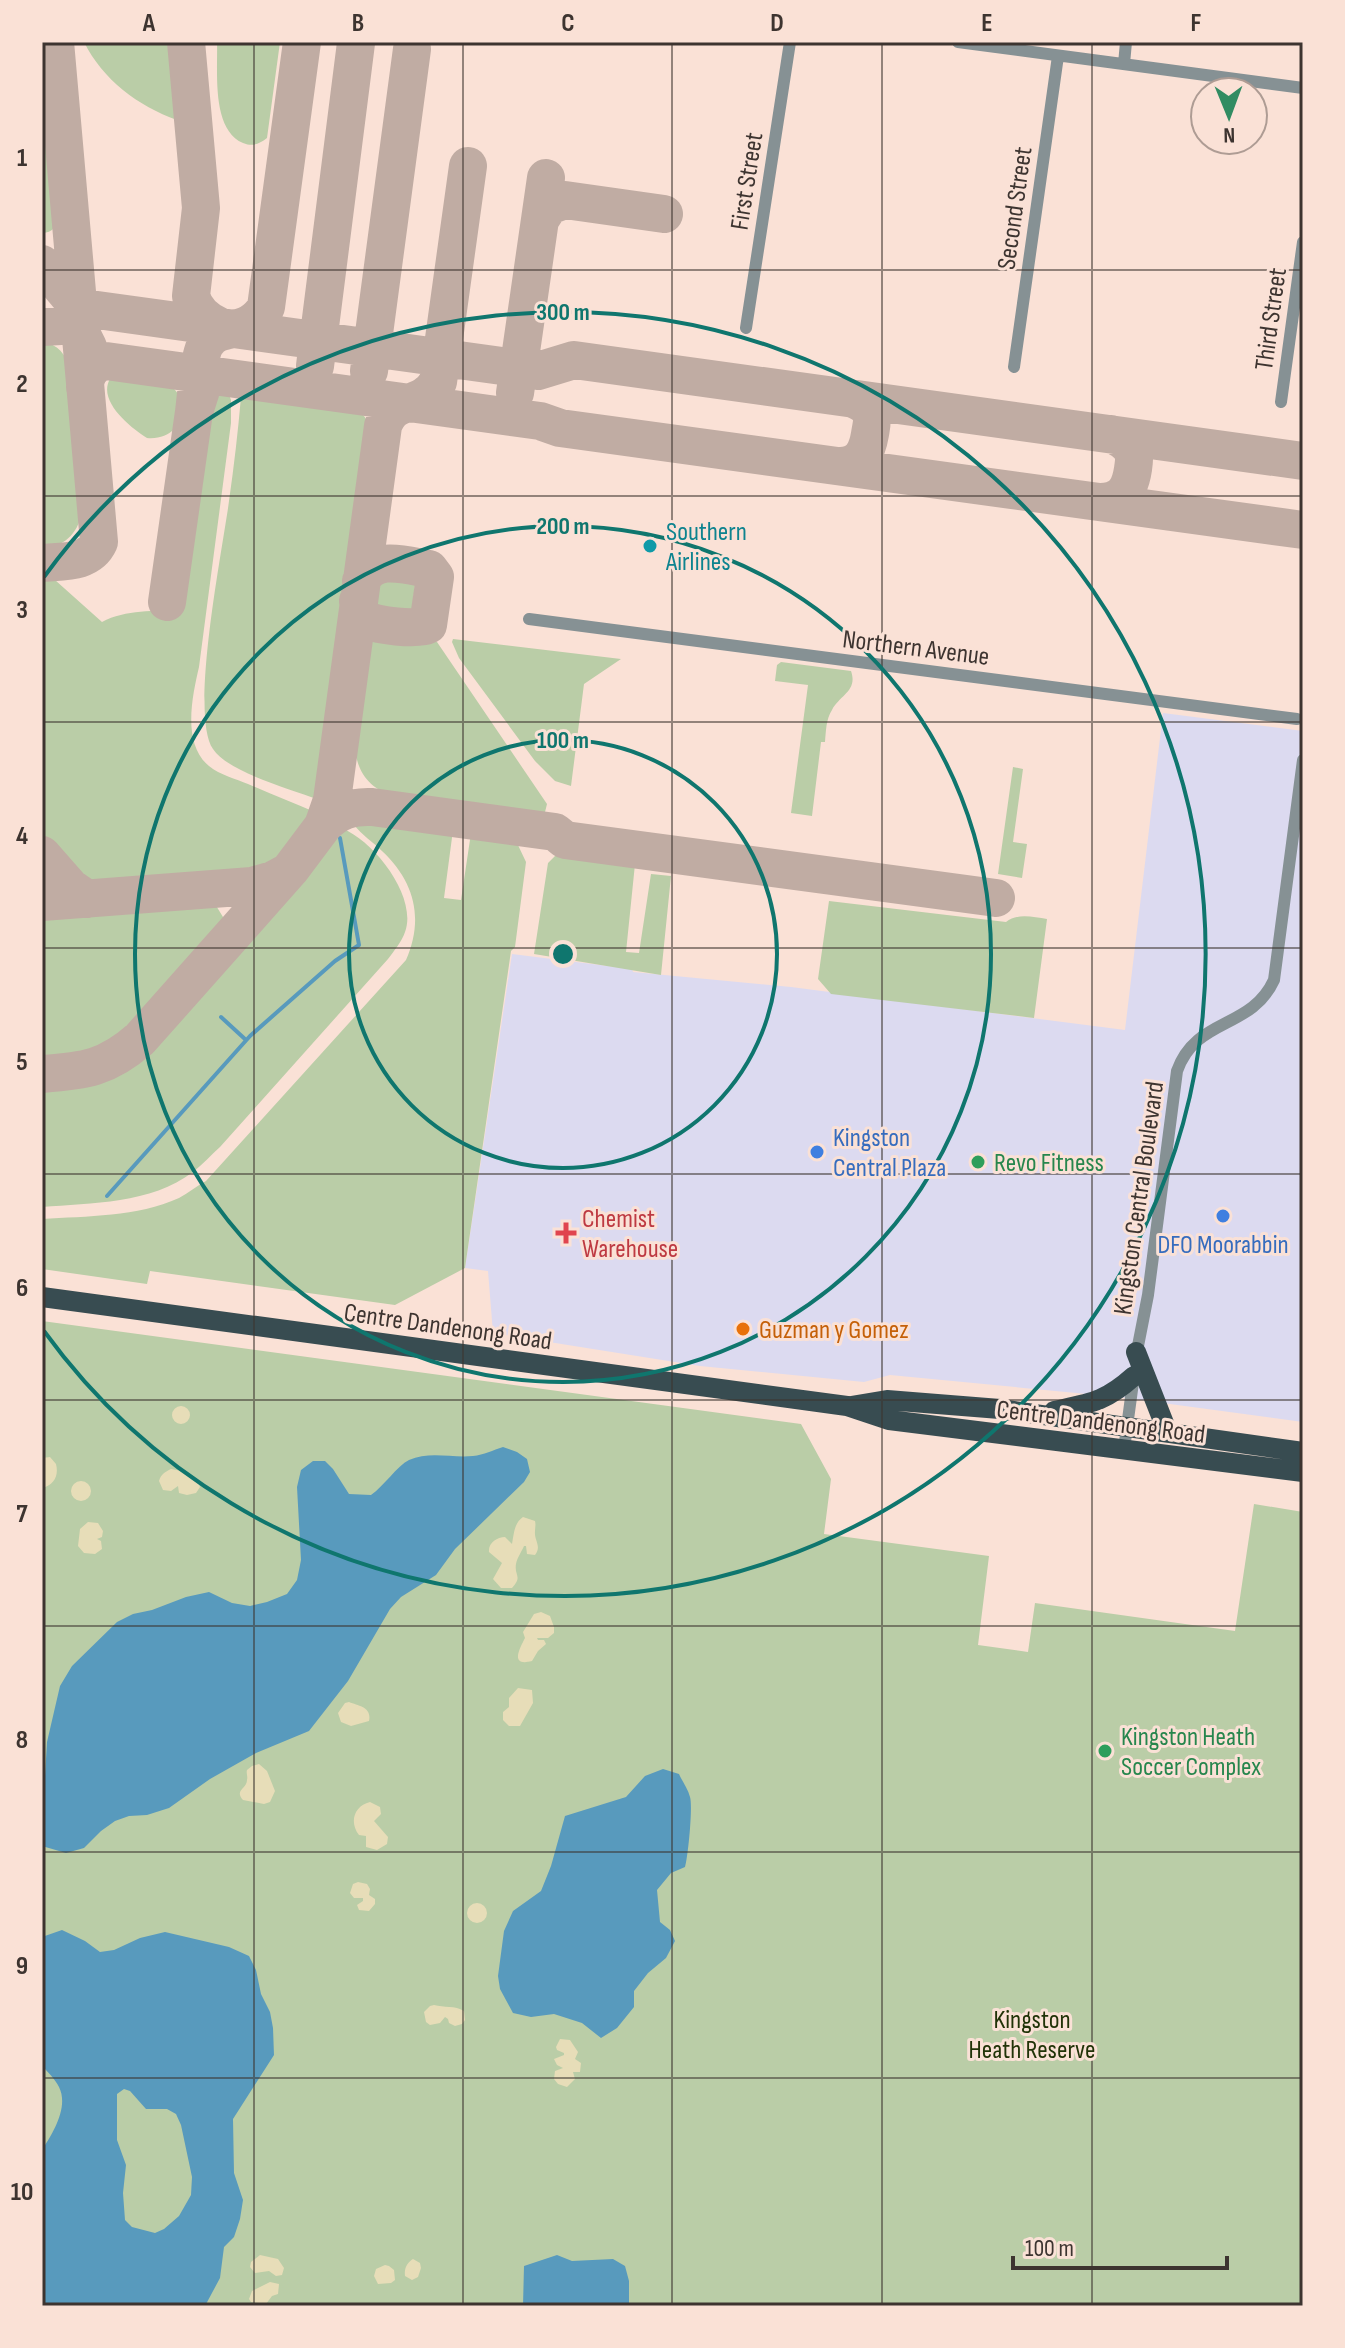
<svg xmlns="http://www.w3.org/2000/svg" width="1345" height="2348" viewBox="0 0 1345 2348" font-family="'Sofia Sans Condensed',sans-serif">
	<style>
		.commercial { fill: #dcdaf0 }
		.green { fill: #bacda7 }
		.sand { fill: #e7ddb8 }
		.water { fill: #589abd; fill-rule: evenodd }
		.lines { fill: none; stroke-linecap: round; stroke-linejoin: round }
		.stream { stroke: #589abd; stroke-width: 4 }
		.taxiway { stroke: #c0aca3; stroke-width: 38 }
		.minor { stroke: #869194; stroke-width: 12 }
		.primary { stroke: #384c51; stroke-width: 20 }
		.grid { fill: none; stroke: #3d3430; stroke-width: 2; stroke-opacity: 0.55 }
		.ring { fill: none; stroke: #0f766e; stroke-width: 4 }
		.culture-dot { fill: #0f9aa8; stroke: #fae1d6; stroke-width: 3 }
		.shop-dot { fill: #3f7fe0; stroke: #fae1d6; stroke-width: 3 }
		.leisure-dot { fill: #2e9e5b; stroke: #fae1d6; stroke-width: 3 }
		.health-dot { fill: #e0444e; stroke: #fae1d6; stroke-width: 3 }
		.food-dot { fill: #e8710a; stroke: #fae1d6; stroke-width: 3 }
		.labels { text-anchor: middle; stroke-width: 6; stroke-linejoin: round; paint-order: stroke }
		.street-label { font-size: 26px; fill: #3d3430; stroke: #fae1d6 }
		.culture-label { font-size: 26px; fill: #0d838f; stroke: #fae1d6; text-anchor: start }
		.shop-label { font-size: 26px; fill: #366cbe; stroke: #fae1d6; text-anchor: start }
		.leisure-label { font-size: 26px; fill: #27864d; stroke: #fae1d6; text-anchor: start }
		.health-label { font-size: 26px; fill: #be3a42; stroke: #fae1d6; text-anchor: start }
		.food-label { font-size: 26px; fill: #c56008; stroke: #fae1d6; text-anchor: start }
		.park-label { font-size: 26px; fill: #213308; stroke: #fae1d6 }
		.centre { fill: #0f766e; stroke: #fae1d6; stroke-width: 4 }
		.ring-label { font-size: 24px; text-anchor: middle; font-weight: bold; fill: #0f766e; stroke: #fae1d6; stroke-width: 6; stroke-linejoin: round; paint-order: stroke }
		.neatline { fill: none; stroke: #3d3430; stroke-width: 3 }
		.grid-label { font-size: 26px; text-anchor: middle; font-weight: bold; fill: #3d3430 }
	</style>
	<rect width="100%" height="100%" fill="#fae1d6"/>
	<!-- commercial -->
	<path class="commercial" d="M1163,713L1303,731V1422L1118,1397L890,1375L864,1382L700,1366L493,1333L488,1271L465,1268L512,954L632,969L633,972L791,987L1125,1030Z"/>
	<!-- green -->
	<path class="green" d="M84,42H171L178,109L177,120C138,106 103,80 84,42Z
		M217,42H280L267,138C259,144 253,147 243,143C211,129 218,72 217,42Z
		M42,94L49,105L58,219C56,228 52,232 43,233Z
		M42,342C58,344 66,354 70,370L81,514C78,534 63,547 42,549Z
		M120,375C135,375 158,376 171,386C193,404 181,441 147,438C131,428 97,401 110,379Z
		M228,392L231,400V423L199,667C192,697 182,744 209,766C220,775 236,779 248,784C271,794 294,803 317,813C300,845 284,861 249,873L103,887C74,879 60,860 42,837V576L55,580L102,622C126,609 155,612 180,609L208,410L217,397Z
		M244,394L355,409C375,418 370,444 367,462L321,797L317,799C290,789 228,772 213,749C189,715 223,548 229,501C234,466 238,431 241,397Z
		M384,576L416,578L411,617L383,613L372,603V589Z
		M388,635L437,642L547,804L544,816L400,798C343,784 353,734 359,690C361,672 360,650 372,636Z
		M453,639L621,659L584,684L571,786L555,781L535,761L459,658L452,642Z
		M781,662L851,671C858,691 840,695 832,710C826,719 826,731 825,742H821L812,816L791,813L808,685L775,681L777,665Z
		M1013,767L1023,769L1013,842L1027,844L1022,878L998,874Z
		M370,819L453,830L444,898L461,900L471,833L499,837L517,843L526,862L515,947L511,951L465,1268L395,1305L150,1271L147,1284L42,1269V1219C87,1216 137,1217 179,1198C188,1193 197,1186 206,1181L406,960C424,919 415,882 382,851C373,842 362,835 354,825L358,820Z
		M343,829C374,841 418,897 405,932C402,941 394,951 388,959L220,1147C211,1155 202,1165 193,1172C151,1204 91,1203 42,1207V1085C78,1082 108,1078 138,1055L334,835Z
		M567,855L635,864L626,952L639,953L651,874L671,876L661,975L534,954L548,863L555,856Z
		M190,900L215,904L223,917L222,929L139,1026L116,1046L92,1057L42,1064V913Z
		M829,901L1006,922C1017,913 1033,917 1047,919L1034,1018L831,994L818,979Z
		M42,1321L801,1424L831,1479L824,1534L989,1556L978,1645L1028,1652L1035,1603L1235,1631L1254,1504L1303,1512V2306H42Z"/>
	<!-- sand -->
	<path class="sand" d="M172 1415a9 9 0 1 1 18 0a9 9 0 1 1-18 0Z
		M50,1457L56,1464C59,1476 54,1485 42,1488V1458Z
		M171,1469L187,1472L191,1478L197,1480L200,1487L196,1493L187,1495L179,1493L178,1486L171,1491L163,1490L159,1481C161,1474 165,1472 171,1469Z
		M71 1491a10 10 0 1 1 20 0a10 10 0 1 1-20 0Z
		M523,1517L535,1521C536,1525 535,1528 535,1531C534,1541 542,1546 535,1555L527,1554L526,1546H524C522,1551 517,1558 516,1564C514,1576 523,1576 512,1588H501L493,1579L502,1563L489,1552C488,1543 497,1537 505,1537L512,1544C514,1534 514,1523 523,1517Z
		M88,1522L98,1523L103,1531L102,1537L97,1539L101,1541L102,1549L95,1554L84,1553L78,1546L80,1529Z
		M541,1612L550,1616L554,1627V1633L548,1638H537L538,1640H544L546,1644L538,1651L532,1661C509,1667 520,1648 525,1638L523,1632L534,1614Z
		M518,1688L532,1690L533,1703L520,1726H509L503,1720V1712L509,1707V1698Z
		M349,1702C359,1706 372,1707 369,1721L351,1726L341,1722L338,1713L345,1703Z
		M259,1764L267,1771L275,1791L270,1802L264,1804L243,1800C234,1790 247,1789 247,1780C248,1776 246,1773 247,1770L252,1766Z
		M370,1802L380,1807L381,1814L374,1821L388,1837L387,1844L377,1850L366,1847V1836L359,1835C349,1822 354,1806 370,1802Z
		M358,1882L367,1884L370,1889L369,1895L375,1899V1904L369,1911L359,1910L357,1905L363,1901V1898H354L350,1893L353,1884Z
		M467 1913a10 10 0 1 1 20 0a10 10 0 1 1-20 0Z
		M434,2005C444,2008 455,2005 464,2011L465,2020L462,2024L455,2026L449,2023L448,2019L445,2017L440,2023L430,2025L426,2022L424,2012L430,2006Z
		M560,2039L570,2040L578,2052L575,2059L581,2063L580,2072H573L575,2079L567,2087L558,2084L554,2079L555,2071L563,2068L557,2065L554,2059L564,2055V2053L557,2050L556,2047Z
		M260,2255L278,2259L284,2268L282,2275L276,2276L269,2271L255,2273L250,2267L251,2262Z
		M413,2259L420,2263L421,2268L418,2277L412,2280L405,2276C404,2268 407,2263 413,2259Z
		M385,2265L389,2266L394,2270L395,2280L391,2283L378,2284L374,2276L376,2269Z
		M270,2282L279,2284L278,2294L272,2296L266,2304L251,2302L249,2299L252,2291Z"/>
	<!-- water -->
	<path class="water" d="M503,1447L517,1452L527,1459L530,1472L524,1482L455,1549L436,1575L401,1597L390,1609L348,1681L309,1731L256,1753L210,1779L169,1808L147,1815L129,1816L115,1821L101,1831L84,1848L66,1853L42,1846V1788L45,1776L47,1742L60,1686L72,1666L117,1622L133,1614L152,1610L186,1597L209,1592L232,1603L250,1606L267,1602L287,1594L297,1580L301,1560L297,1487L301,1470L313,1461H325L333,1469L349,1494L371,1495C384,1486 397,1466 409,1460C429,1451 451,1458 473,1456C484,1455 493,1450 503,1447Z
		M663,1769L679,1774C682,1781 688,1789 690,1797C693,1806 688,1857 685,1867L671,1873L657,1890L660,1922L670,1930L675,1941L666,1958L648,1973L634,1991V2007L617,2028L601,2038L582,2023L554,2014L531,2017L513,2013L500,1989L498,1976L504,1931L513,1911L541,1891L551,1866L565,1816L626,1797L645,1776Z
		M62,1930L85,1941L100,1952L114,1950L140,1938L165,1932L229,1947L249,1956L256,1970L261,1994L270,2012L273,2028L274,2055L233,2119L234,2173L243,2200L240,2219L234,2237L224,2247L220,2278L205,2306H42V2150C53,2133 69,2107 59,2087C55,2079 48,2072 42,2066V1937ZM124,2089L130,2091L146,2109H167L176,2114L181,2125L192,2177L191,2195L179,2216L164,2229L155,2233L132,2227L125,2220L123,2193L126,2165L117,2140V2094Z
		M557,2255L572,2261L613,2259L625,2266L629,2281V2306H523L524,2266Z"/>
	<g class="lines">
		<!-- stream -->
		<path class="stream" d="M221,1017L246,1040
			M107,1196L250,1036L335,961L359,945L340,838"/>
		<!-- taxiway -->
		<path class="taxiway" d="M186,42L201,208L191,296C195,311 205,320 219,326
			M540,220L549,206L565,200L664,214
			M42,264L73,301L90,309L538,371L574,360L1303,461
			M42,327L80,325L83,337L88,347
			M315,366L356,43
			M369,371L412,49
			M85,387C85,374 93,363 106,361L540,421L560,428L1303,530
			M515,393L546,178
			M194,412C196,397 199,352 207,342C221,322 248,338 266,307L302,42
			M842,466C861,464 867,452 870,434C871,428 873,420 871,414C868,405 859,401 850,398
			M1101,502C1123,501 1130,489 1133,469C1134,462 1135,456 1132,450C1127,442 1120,438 1111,434
			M42,563C62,561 89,564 99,542L55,42
			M358,601C359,608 360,615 365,619C374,626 419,630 428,625L435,577L429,569C405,565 374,554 361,581
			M167,602L194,412L202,387
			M323,826C337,811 352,806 372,807L555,832L565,840L996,898
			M42,855L71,888L87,899
			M42,902L252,886L273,880L288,872
			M42,1074C85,1071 107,1068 140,1039L290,870L323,826L332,800L383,426C394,394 420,411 438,382L468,166"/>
		<!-- minor -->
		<path class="minor" d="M958,42L1303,88
			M1124,64L1126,42
			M746,328L790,42
			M1014,367L1058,56
			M1281,402L1303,242
			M529,619L1297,719
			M1136,1356L1148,1295L1177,1071C1196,1017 1251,1030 1274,980L1303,760
			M1124,1449L1134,1375"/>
		<!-- primary -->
		<path class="primary" d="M42,1297L847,1406L889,1420L1303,1472
			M1136,1352L1167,1431
			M851,1406L887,1400L1000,1409L1303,1452
			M1054,1411C1091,1403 1105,1402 1134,1376"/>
	</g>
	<!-- grid -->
	<path class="grid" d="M254,42V2306M463,42V2306M672,42V2306M882,42V2306M1092,42V2306M42,270H1303M42,496H1303M42,722H1303M42,948H1303M42,1174H1303M42,1400H1303M42,1626H1303M42,1852H1303M42,2078H1303"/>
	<!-- distance rings -->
	<g class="ring">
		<circle cx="563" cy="954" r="214"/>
		<circle cx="563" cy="954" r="428"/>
		<path d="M44 577A642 642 0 1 1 44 1331"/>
	</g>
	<!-- markers -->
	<circle class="culture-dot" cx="650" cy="546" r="8"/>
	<g class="shop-dot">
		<circle cx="817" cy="1152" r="8"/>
		<circle cx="1223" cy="1216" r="8"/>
	</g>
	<g class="leisure-dot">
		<circle cx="978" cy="1162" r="8"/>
		<circle cx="1105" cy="1751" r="8"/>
	</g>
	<path class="health-dot" d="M562 1221h8v8h8v8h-8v8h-8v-8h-8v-8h8z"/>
	<circle class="food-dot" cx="743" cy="1329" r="8"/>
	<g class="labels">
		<!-- street labels -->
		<g class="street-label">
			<text transform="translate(746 181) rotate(-81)" y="9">First Street</text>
			<text transform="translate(1014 208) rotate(-82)" y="9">Second Street</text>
			<text transform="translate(1270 319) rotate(-82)" y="9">Third Street</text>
			<text transform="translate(916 647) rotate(7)" y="9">Northern Avenue</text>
			<text transform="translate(1138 1198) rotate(-82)" y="9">Kingston Central Boulevard</text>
			<text transform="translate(448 1326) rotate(8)" y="9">Centre Dandenong Road</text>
			<text transform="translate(1101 1421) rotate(7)" y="9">Centre Dandenong Road</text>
		</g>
		<!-- culture labels -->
		<g class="culture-label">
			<text x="666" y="540">Southern<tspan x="666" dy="30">Airlines</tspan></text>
		</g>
		<!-- shop labels -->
		<g class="shop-label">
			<text x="833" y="1146">Kingston<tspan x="833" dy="30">Central Plaza</tspan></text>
			<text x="1223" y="1253" text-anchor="middle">DFO Moorabbin</text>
		</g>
		<!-- leisure labels -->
		<g class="leisure-label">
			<text x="994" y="1171">Revo Fitness</text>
			<text x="1121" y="1745">Kingston Heath<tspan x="1121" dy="30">Soccer Complex</tspan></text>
		</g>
		<!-- health labels -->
		<g class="health-label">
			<text x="582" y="1227">Chemist<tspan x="582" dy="30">Warehouse</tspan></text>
		</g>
		<!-- food labels -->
		<g class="food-label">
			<text x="759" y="1338">Guzman y Gomez</text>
		</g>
		<!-- park labels -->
		<g class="park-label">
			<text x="1032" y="2028">Kingston<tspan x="1032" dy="30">Heath Reserve</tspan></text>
		</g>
	</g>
	<circle cx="563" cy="954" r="12" class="centre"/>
	<g class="ring-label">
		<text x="563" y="320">300 m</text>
		<text x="563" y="534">200 m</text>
		<text x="563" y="748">100 m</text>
	</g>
	<!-- border -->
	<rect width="1345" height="2348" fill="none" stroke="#fae1d6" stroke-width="88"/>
	<!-- north arrow -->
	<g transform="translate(1229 116) rotate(179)"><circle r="38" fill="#fae1d6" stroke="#ae9c94" stroke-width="2"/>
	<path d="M0-6L14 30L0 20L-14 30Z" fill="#318c62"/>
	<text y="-12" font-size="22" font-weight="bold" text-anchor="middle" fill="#3d3430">N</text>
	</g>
	<!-- scale -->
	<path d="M1013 2256v12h214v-12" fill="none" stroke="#3d3430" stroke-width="4"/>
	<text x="1025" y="2256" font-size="24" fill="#3d3430" stroke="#fae1d6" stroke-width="6" paint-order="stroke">100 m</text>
	<rect x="44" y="44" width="1257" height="2260" class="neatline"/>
	<g class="grid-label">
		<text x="149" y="31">A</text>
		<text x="358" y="31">B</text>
		<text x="568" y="31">C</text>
		<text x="777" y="31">D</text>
		<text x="987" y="31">E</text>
		<text x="1196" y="31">F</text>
		<text x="22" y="166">1</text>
		<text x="22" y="392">2</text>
		<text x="22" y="618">3</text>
		<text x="22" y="844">4</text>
		<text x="22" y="1070">5</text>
		<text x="22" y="1296">6</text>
		<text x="22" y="1522">7</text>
		<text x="22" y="1748">8</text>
		<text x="22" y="1974">9</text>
		<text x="22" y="2200">10</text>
	</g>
</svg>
